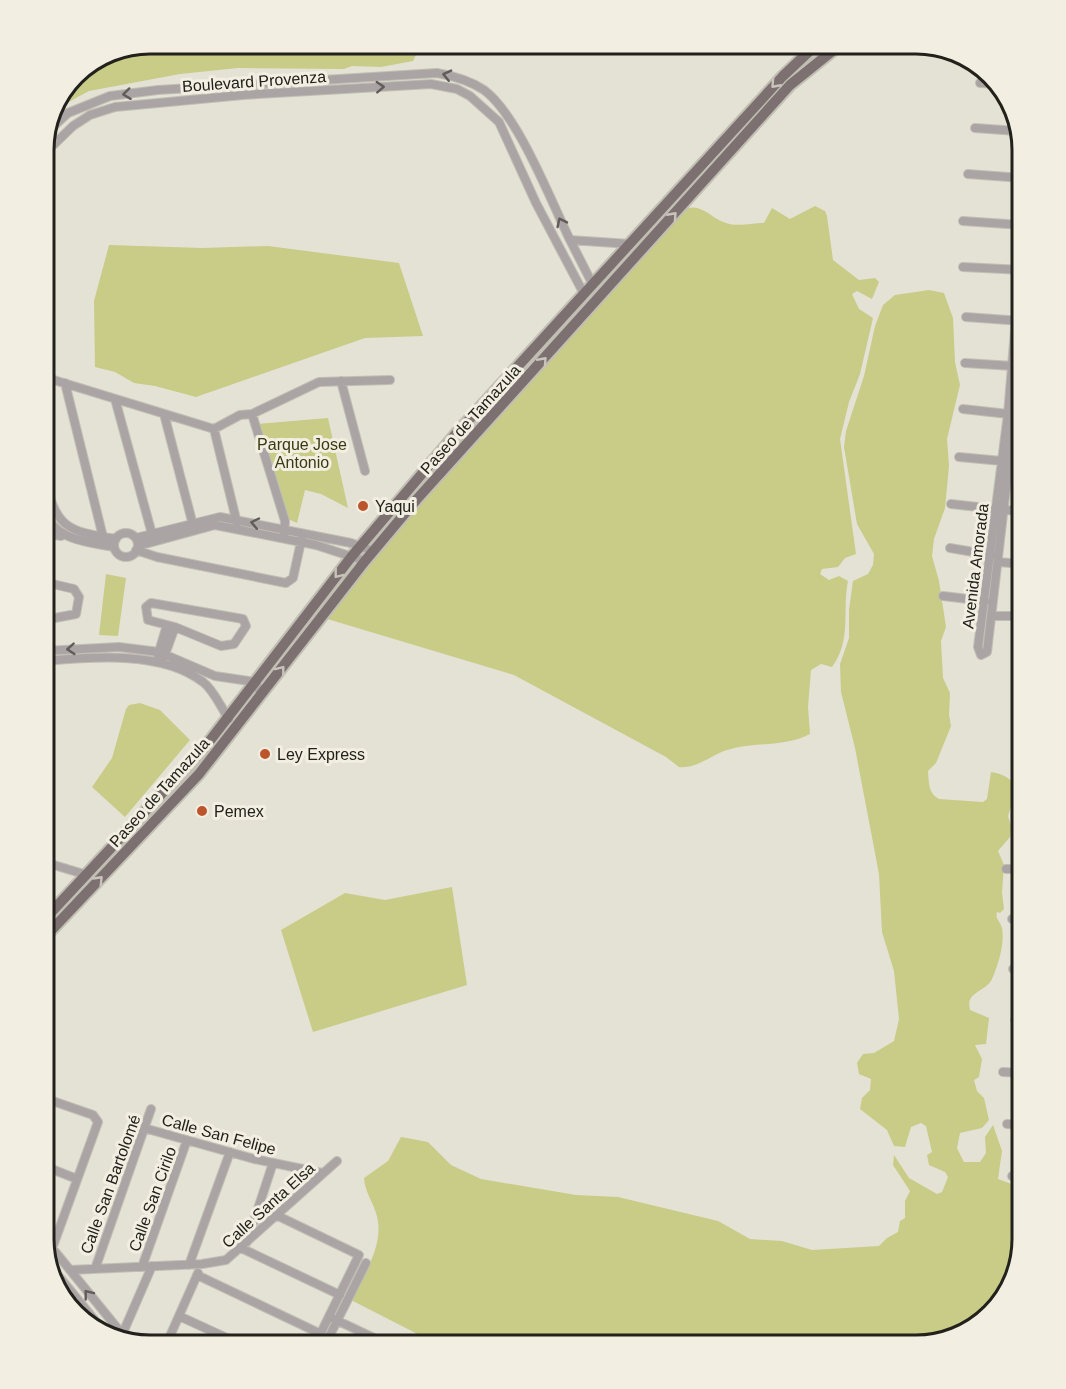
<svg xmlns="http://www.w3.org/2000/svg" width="1066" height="1389" viewBox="0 0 1066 1389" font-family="Arial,sans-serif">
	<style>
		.green { fill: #c8cc87 }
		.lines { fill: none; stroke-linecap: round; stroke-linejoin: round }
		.minor-casing { stroke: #c1bfb4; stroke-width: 10 }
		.major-casing { stroke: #c1bfb4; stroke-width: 14 }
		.minor { stroke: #aaa4a4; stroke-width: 8 }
		.major { stroke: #7c7070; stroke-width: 10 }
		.oneway { stroke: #5f5c59 }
		.oneway2 { stroke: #c9c3ba }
		.poi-dot { fill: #bc552b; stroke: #f2efe2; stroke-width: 2 }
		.labels { text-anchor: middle; stroke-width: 6; stroke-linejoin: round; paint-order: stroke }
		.street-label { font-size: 16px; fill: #22211c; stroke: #f2efe2 }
		.park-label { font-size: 16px; fill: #393a11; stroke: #f2efe2 }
		.poi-label { font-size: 16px; fill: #22211c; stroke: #f2efe2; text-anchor: start }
		.rim { fill: none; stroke: #22211c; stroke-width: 3 }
	</style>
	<rect width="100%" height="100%" fill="#e4e2d5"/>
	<!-- green -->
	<path class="green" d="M150,44H421L413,61L381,67L352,66L344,69L238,68L180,74L89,91L52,111C64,67 112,58 150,44Z
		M815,206L825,211L827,216L833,260L859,280L875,278L879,282L872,299L857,291L852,294L859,309L873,318L860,374L849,402L840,439L856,554L845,558L838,567L822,569L820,574L829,580L839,576L848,581C842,611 852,640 832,667L821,664L811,670L808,707L810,734C783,748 756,741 727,750C711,755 697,769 679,767L666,757L514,675L324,618L375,551L683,210C701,201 710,218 726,223C736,227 753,223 764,223L772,208L790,219Z
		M109,245L202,248L268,246L399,263L423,336L365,338L196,397L155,386L134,383L115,372L95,367L94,301Z
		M929,290L944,293L953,318L955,362L960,385L947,439L949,466L945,508L934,539L932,556L939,581L946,627L941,641L943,678L950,693L949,715L951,726L936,763L928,771C929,782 928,793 939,799L983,802L987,799L991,772C1002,774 1012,777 1016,790L1008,816L1011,826L1010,837L998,851L1004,865L1002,892L1004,909L1000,913L997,912C995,919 1000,921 1002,928C1005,944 998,965 992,979C985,993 965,991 970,1010L989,1018L986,1044L975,1045L982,1059L979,1077L974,1080L977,1091L984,1098L989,1120L982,1128L960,1133L957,1148L964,1162H980L986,1153L985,1137L993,1125L1002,1151L998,1179L1017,1186L1021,1190V1218L1011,1223L1017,1261L1008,1292L975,1328L917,1345H439L351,1300C364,1274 386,1243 376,1213C372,1200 365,1192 364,1178L388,1161L401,1137L428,1142L451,1165L481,1179L576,1195L618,1197L718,1221L750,1239L782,1241L812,1250L879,1246L887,1238L898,1232L900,1221L905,1218V1201L910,1191L893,1165L894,1155L909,1178L937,1194L942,1192L948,1177L945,1172L929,1165L927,1155L932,1152L926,1126L921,1123L911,1127L905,1147L894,1146L887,1130L860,1109L862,1098L870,1090L871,1079L859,1074L857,1063L863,1054L874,1053L894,1041L899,1019L894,971L882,932L879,874L855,748L841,692L840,664L849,638V610L853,581L868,574L873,565L874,554L857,524L844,447L846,431L864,376L875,326L883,305L895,295Z
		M328,418L348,508L321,494L305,490L297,523L286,518L257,424Z
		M106,574L126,578L118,636L99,635Z
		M140,703L160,710L190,740L125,817L92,787L112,758L126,709L129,705Z
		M452,887L467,985L313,1032L281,930L345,893L385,900Z"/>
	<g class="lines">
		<!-- minor casing -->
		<g class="minor-casing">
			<path id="minor" d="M980,83L998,84
				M975,128L1017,131
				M46,133L68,113L110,96L158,90L437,73C454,76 469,80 484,90C518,115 550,199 570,240L630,244
				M44,154L73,126L90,115L115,107L243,95L431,84L457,89L470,96L499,122L536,203L584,294
				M968,174L1022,178
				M963,221L1022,225
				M570,240L593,285
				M963,267L1022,270
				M966,317L1022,321
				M1022,351L987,652L981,655L978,647L1008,414L1017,306L1022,279
				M965,363L1013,366
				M44,377L214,429L240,415L252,414L285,521L284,538
				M341,381L365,471
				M65,383L105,545
				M115,399L152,534
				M963,409L1008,414
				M164,414L193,525
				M252,414L319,382L390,380
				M214,429L237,523
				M1007,456H1022
				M959,457L1002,461
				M44,477C57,527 64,531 116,539
				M951,504L996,509
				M44,510C54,540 86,542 114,547
				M1005,510L1022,511
				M44,533L61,536
				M114 545a12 12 0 1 1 24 0a12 12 0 1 1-24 0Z
				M136,538L220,517L351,543L373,551
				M138,546L215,525L316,545L365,561
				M950,548L991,555
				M136,550L157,557L286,583L293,578L302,537
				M999,562L1022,564
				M943,596L985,601
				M151,603L243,619L246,626L234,644L221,646L175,627L148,620L146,607Z
				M992,616H1022
				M44,620L76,614L79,597L74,589L44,582
				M44,651L119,647L159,652L215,676L256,682L261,695
				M158,655L167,625
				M164,657L175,627
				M44,661C91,657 162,650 203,682C214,690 221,708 229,719
				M1019,820H1022
				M44,862L87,875
				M1006,869H1022
				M1012,919L1022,920
				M1013,969H1022
				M1015,1020H1022
				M1003,1072L1022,1073
				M44,1098L93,1115L98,1122L49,1257
				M1007,1124L1022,1125
				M144,1128L254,1159L322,1173
				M44,1166L77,1179
				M1012,1176L1022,1177
				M276,1215L359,1255L315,1345
				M44,1238L127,1340
				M247,1242L273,1163
				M241,1248L340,1295
				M189,1265L230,1152
				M142,1267L187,1140
				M52,1268L106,1334
				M95,1269L151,1109
				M70,1270L202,1264L226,1260L337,1161
				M197,1275L321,1334
				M179,1316L242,1345
				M334,1319L389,1345
				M122,1335L152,1266
				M166,1345L198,1273
				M325,1345L366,1263"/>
		</g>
		<!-- major casing -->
		<g class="major-casing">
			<path id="major" d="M44,920L205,747L352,556L455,435L783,76L817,44
				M44,938L199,774L365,561L417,499L790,85L841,44"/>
		</g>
		<!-- minor -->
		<use href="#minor" class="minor"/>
		<!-- major -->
		<use href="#major" class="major"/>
	</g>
	<!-- one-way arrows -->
	<defs><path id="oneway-chevron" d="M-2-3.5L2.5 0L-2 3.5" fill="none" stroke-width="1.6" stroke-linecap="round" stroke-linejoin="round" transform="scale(1.5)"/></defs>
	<g class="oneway">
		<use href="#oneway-chevron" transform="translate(447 75) rotate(-167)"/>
		<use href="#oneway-chevron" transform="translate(380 87) rotate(-3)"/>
		<use href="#oneway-chevron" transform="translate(127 94) rotate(173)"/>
		<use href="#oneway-chevron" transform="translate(561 222) rotate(-116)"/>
		<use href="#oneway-chevron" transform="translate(255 523) rotate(-168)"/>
		<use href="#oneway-chevron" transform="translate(71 649) rotate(176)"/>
		<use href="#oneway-chevron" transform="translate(88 1294) rotate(-128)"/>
	</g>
	<g class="oneway2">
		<use href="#oneway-chevron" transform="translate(775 84) rotate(132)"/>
		<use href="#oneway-chevron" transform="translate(673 216) rotate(-48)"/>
		<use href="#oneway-chevron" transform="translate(543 361) rotate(-48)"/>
		<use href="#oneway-chevron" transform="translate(338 574) rotate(128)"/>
		<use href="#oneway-chevron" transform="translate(281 670) rotate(-52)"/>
		<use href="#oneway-chevron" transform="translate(99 880) rotate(-46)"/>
	</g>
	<!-- markers -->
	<g class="poi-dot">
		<circle cx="363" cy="506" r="6"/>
		<circle cx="265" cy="754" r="6"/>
		<circle cx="202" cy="811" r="6"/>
	</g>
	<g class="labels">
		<!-- street labels -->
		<g class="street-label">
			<text transform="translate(254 81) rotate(-4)" y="6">Boulevard Provenza</text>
			<text transform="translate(470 419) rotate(-48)" y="6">Paseo de Tamazula</text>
			<text transform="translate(975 566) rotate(-83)" y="6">Avenida Amorada</text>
			<text transform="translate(159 792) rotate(-48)" y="6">Paseo de Tamazula</text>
			<text transform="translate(219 1134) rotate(15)" y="6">Calle San Felipe</text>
			<text transform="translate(110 1184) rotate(-70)" y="6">Calle San Bartolomé</text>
			<text transform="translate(152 1199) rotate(-70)" y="6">Calle San Cirilo</text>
			<text transform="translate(268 1205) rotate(-42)" y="6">Calle Santa Elsa</text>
		</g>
		<!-- park labels -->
		<g class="park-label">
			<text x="302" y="450">Parque Jose<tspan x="302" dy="18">Antonio</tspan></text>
		</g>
		<!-- poi labels -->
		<g class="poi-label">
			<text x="375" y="512">Yaqui</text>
			<text x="277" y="760">Ley Express</text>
			<text x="214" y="817">Pemex</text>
		</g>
	</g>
	<!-- crop -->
	<path d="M0 0H1066V1389H0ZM150 54H916A96 96 0 0 1 1012 150V1239A96 96 0 0 1 916 1335H150A96 96 0 0 1 54 1239V150A96 96 0 0 1 150 54Z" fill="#f2efe2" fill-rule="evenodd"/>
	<path class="rim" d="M150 54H916A96 96 0 0 1 1012 150V1239A96 96 0 0 1 916 1335H150A96 96 0 0 1 54 1239V150A96 96 0 0 1 150 54Z"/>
</svg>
